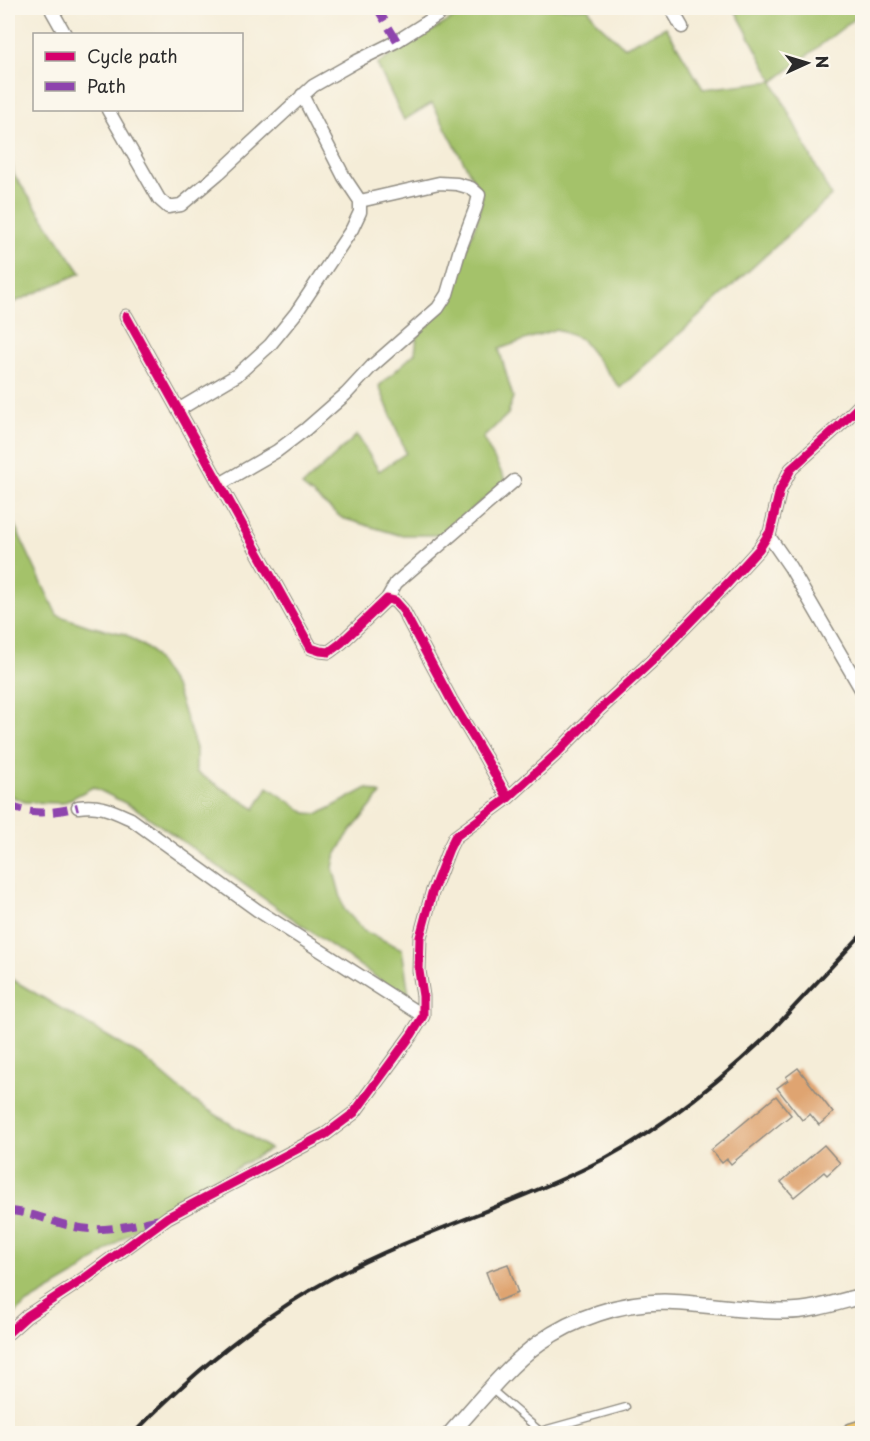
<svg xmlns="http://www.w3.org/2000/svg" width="870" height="1441" viewBox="0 0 870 1441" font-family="'Playpen Sans',sans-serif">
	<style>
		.green { fill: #a4c26a; stroke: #68764a; stroke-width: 1.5 }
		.building { fill: #dfa471 }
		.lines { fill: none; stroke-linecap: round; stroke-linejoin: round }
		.service-casing { stroke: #908c82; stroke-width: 9 }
		.minor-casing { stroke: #908c82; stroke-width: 15 }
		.tertiary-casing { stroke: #908c82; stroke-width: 18 }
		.motorway-casing { stroke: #908c82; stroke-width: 24 }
		.service { stroke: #fff; stroke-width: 6 }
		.minor { stroke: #fff; stroke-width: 12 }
		.tertiary { stroke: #fff; stroke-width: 15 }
		.motorway { stroke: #efc469; stroke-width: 21 }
		.rail { stroke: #2b2b2b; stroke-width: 4 }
		.quiet { stroke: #8e44ad; stroke-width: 8; stroke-dasharray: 15 8; stroke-linecap: butt }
		.cycleway-casing { stroke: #fbf7ec; stroke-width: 13 }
		.cycleway { stroke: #d6006c; stroke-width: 9 }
	</style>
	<rect width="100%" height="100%" fill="#fbf7ec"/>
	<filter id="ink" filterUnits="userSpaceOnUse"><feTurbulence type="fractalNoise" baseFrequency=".0167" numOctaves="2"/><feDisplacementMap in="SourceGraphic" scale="12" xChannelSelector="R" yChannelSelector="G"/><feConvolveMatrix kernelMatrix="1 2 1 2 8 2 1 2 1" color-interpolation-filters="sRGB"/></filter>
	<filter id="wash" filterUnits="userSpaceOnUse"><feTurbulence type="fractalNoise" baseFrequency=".008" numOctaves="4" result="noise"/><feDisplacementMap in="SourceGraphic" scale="24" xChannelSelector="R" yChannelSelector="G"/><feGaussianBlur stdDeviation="1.35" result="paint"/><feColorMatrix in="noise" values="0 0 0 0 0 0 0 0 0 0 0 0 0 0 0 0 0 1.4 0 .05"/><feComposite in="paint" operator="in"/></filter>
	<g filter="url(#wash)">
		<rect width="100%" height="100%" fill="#f5edd8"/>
		<!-- green -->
		<path class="green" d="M470,8H588L596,21L624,47L666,27L703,89L773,81L734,8H862V13L773,82L831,196L620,388L581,339L556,329L499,349L513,397L508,414L483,438L506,481L441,535H399L342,518L302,486L357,435L379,471L406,453L379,386L415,353L417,337L449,299L479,214L482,196L432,103L404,120L377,64Z
			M8,143L14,175L81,273L8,305Z
			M8,511L57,615L89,626L125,634L151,651L176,689L196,748V772L255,809L268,787L306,813L319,814L367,788L381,794L347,836L335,857L333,868L344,909L364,931L402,949L410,1001L135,808L93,787L63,803L25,802L11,796L8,793Z
			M8,977L141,1056L194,1101L270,1149L175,1203L122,1239L74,1276L26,1304L8,1320Z"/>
		<g id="blocks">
			<!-- building -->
			<path class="building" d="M798,1068L833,1113L819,1125L810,1114L802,1120L777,1088L788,1080L786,1077Z
				M776,1096L791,1115L731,1164L727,1159L722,1163L711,1150Z
				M824,1145L840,1163L827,1175L824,1172L794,1197L781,1182Z
				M508,1264L518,1293L497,1301L486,1272Z"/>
		</g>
	</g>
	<g filter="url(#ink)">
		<use href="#blocks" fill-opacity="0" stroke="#908c82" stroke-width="1.5"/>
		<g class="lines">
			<!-- service casing -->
			<g class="service-casing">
				<path id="service" d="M491,1389L540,1431L626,1407"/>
			</g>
			<!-- minor casing -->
			<g class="minor-casing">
				<path id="minor" d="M671,8L682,27
					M52,11L65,34
					M108,110L159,199L168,207L181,205L219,173L313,86L357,61L397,41L449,8
					M126,316L311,648L320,651L329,652L341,643L387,599L395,601L403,610L451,700L485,757L508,798
					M178,410L237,375L270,345L296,313L352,229L360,212V201L344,177L302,95
					M220,484L277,451L306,429L346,394L372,366L438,308L447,294L460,249L476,207L479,195L471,188L457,184L439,183L360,201
					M768,535L790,567L862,691
					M387,599L396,583L514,481
					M78,807C100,804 111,810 131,819L257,910L423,1016
					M8,1333L27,1316L85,1278L168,1217L326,1134L354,1113L412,1034L423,1016V996L419,971L420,937L432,893L449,849L455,837L508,798L554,756L599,710L651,662L728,583L759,549L770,532L780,490L791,469L842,423L862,403"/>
			</g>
			<!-- tertiary casing -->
			<g class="tertiary-casing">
				<path id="tertiary" d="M450,1434C477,1404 507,1366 539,1343C574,1318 621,1302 664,1302C705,1303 745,1312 786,1311C812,1311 838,1302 862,1296"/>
			</g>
			<!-- motorway casing -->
			<g class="motorway-casing">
				<path id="motorway" d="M852,1434L862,1431"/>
			</g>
			<!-- service -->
			<use href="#service" class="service"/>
			<!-- minor -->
			<use href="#minor" class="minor"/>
			<!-- tertiary -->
			<use href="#tertiary" class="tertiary"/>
			<!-- motorway -->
			<use href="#motorway" class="motorway"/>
			<!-- rail -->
			<path class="rail" d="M133,1434C192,1373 258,1318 332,1278C412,1235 500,1209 582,1170C650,1138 711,1089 765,1038L862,934"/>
			<!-- quiet -->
			<path class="quiet" d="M377,8L397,41
				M8,805C29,816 55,813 78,807
				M8,1211C32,1212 48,1221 71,1226C101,1234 131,1225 160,1219"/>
			<!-- cycleway casing -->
			<g class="cycleway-casing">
				<path id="cycleway" d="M126,316L311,648L320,651L329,652L341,643L387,599L395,601L403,610L451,700L485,757L508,798
					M8,1333L27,1316L85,1278L168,1217L326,1134L354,1113L412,1034L423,1016V996L419,971L420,937L432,893L449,849L455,837L508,798L554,756L599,710L651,662L728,583L759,549L770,532L780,490L791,469L842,423L862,403"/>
			</g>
			<!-- cycleway -->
			<use href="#cycleway" class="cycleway"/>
		</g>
	</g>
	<!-- margin -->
	<rect width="870" height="1441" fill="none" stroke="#fbf7ec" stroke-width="30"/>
	<!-- legend -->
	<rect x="33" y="33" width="210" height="78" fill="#fbf7ec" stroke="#a8a59f" stroke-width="1.5"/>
	<rect x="45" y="52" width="30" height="9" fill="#d6006c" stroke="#a8a59f" stroke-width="1.5"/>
	<text x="87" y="63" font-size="18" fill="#2b2b2b">Cycle path</text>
	<rect x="45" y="82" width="30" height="9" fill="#8e44ad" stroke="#a8a59f" stroke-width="1.5"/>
	<text x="87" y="93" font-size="18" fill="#2b2b2b">Path</text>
	<!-- north arrow -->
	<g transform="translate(807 63) rotate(86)" stroke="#fbf7ec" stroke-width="4.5" paint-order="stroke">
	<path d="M0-4.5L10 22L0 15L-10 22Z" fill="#2b2b2b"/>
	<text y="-9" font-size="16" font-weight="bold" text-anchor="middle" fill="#2b2b2b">N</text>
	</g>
</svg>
